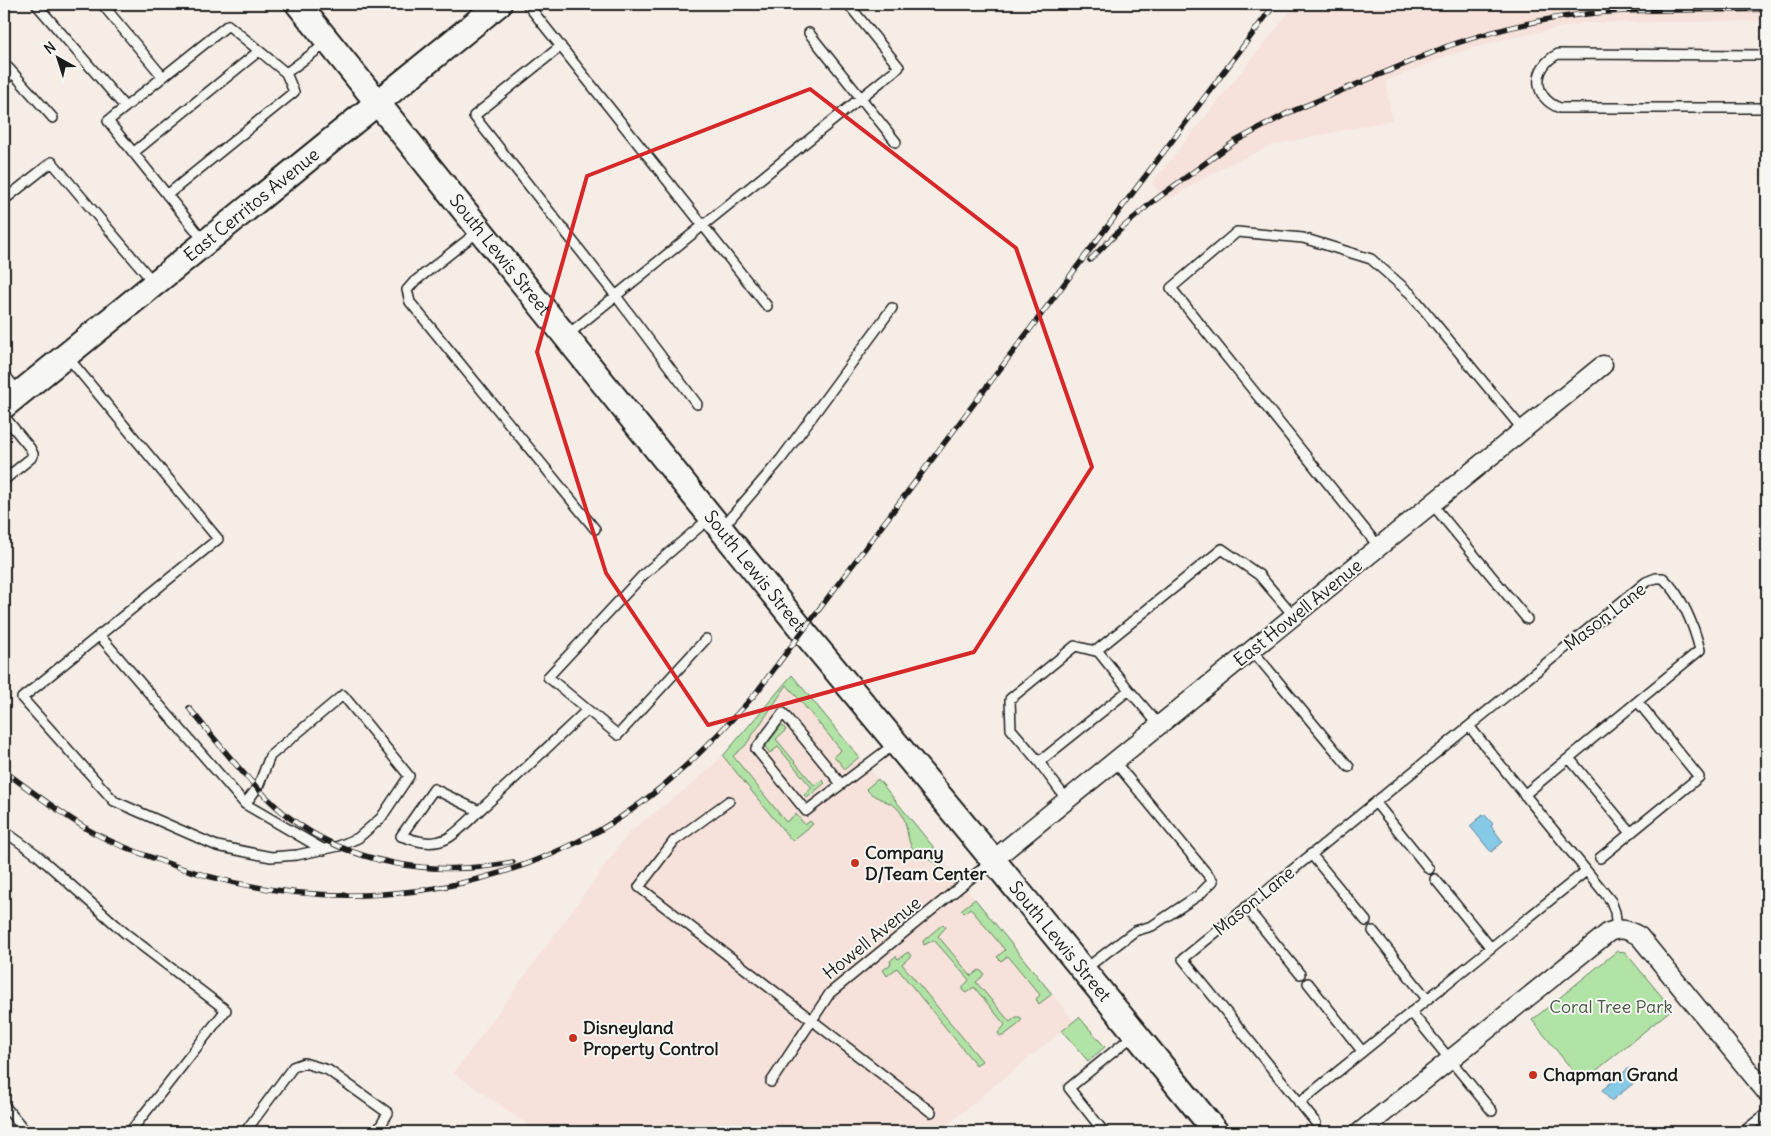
<svg xmlns="http://www.w3.org/2000/svg" width="1771" height="1136" viewBox="0 0 1771 1136" font-family="Delius,sans-serif">
	<style>
		.built { fill: #f6e2da }
		.green { fill: #b0e3a5; stroke: #668060 }
		.water { fill: #87cae8; stroke: #5c8496 }
		.lines { fill: none; stroke-linecap: round; stroke-linejoin: round }
		.service-casing { stroke: #1c1c1c; stroke-width: 12 }
		.minor-casing { stroke: #1c1c1c; stroke-width: 21 }
		.secondary-casing { stroke: #1c1c1c; stroke-width: 28 }
		.service { stroke: #f6f6f2; stroke-width: 9 }
		.minor { stroke: #f6f6f2; stroke-width: 18 }
		.secondary { stroke: #f6f6f2; stroke-width: 24 }
		.rail-casing { stroke: #1c1c1c; stroke-width: 5.5 }
		.rail { stroke: #f6f6f2; stroke-width: 4; stroke-dasharray: 11; stroke-linecap: butt }
		.marked { fill: none; stroke: #d62828; stroke-width: 4; stroke-linejoin: round }
		.poi-dot { fill: #c8321e; stroke: #f6f6f2; stroke-width: 2 }
		.labels { text-anchor: middle; stroke-width: 4; stroke-linejoin: round; paint-order: stroke }
		.street-label { font-size: 18px; fill: #1c1c1c; stroke: #f6f6f2 }
		.poi-label { font-size: 18px; font-weight: bold; fill: #1c1c1c; stroke: #f6f6f2; text-anchor: start }
		.park-label { font-size: 18px; fill: #485845; stroke: #f6f6f2 }
	</style>
	<rect width="100%" height="100%" fill="#f6ede7"/>
	<filter id="ink" filterUnits="userSpaceOnUse"><feTurbulence type="fractalNoise" baseFrequency=".02" numOctaves="2"/><feDisplacementMap in="SourceGraphic" scale="10" xChannelSelector="R" yChannelSelector="G"/><feConvolveMatrix kernelMatrix="1 2 1 2 8 2 1 2 1" color-interpolation-filters="sRGB"/></filter>
	<g filter="url(#ink)">
		<!-- built -->
		<path class="built" d="M1296,4H1767V21L1583,23L1506,39L1450,55L1386,81L1392,120L1273,145L1226,166L1166,201L1152,183Z
			M792,675L1074,1021L938,1132H538L454,1073L630,831L690,786L725,754Z"/>
		<!-- green -->
		<path class="green" d="M792,675L859,757L845,769L834,756L841,750L787,685L745,746L733,756L786,822L796,814L805,825L810,821L813,824L792,841L723,756Z
			M782,725L786,730L776,739L814,785L822,780L825,783L807,798L804,795L812,788L778,747L770,753L765,747Z
			M878,779L944,860L937,866C931,858 921,858 914,851C905,839 909,822 899,810C890,800 875,800 866,789Z
			M975,899L1052,994L1039,1004L1036,999L1040,995L1008,956L1001,961L997,957L1005,950L970,908L964,913L961,910Z
			M943,924L946,927L938,936L971,976L979,970L984,973L982,977L976,982L1010,1022L1016,1017H1020L1022,1019L1019,1024L1003,1036H1000L998,1033L1005,1025L974,987L966,993L963,991V987L969,980L934,940L924,945L923,941L925,939Z
			M1617,951L1625,952L1672,1009L1582,1082L1532,1020Z
			M908,952L911,956L902,964L982,1061L976,1065L897,968L887,976L883,970L891,964L890,961L896,956L898,959Z
			M1079,1017L1105,1047L1088,1061L1062,1031Z"/>
		<!-- water -->
		<path class="water" d="M1484,814L1493,824L1491,826L1503,842L1491,852L1470,826Z
			M1629,1068L1639,1079L1611,1101L1602,1090Z"/>
		<g class="lines">
			<!-- service casing -->
			<g class="service-casing">
				<path id="service" d="M36,4L125,107
					M102,4L163,77
					M527,4L767,306
					M809,33L896,142
					M561,46L474,116L616,296L697,404
					M1767,55L1558,54C1532,67 1532,98 1560,108H1767
					M4,63L13,73
					M286,73L328,42
					M4,80L13,73L53,118
					M133,153L259,51
					M167,195L294,92L286,73L228,25L108,121L205,242
					M4,200L52,162L154,283
					M480,230L414,282L407,290L410,302L595,529
					M566,336L899,67L848,4
					M66,355L218,539L22,698L114,801L217,846L271,857L297,855L339,846L358,838L381,818L409,776L343,695L270,756L258,787L245,804L99,635
					M4,416L30,448L33,454L31,458L4,480
					M1432,504L1527,619
					M721,529L781,459L892,308
					M1379,547L1171,288L1237,232L1303,238L1371,259L1411,294L1523,430
					M706,639L618,735L548,677L643,575L711,517
					M1252,650L1349,767
					M1129,690L1097,650L1222,549L1259,575L1294,616
					M1469,726L1611,901L1615,912L1617,929
					M1569,758L1631,833
					M1039,762L1011,729L1010,699L1075,646L1099,652
					M841,784L783,713L756,749L806,811L896,743
					M1067,800L1039,762L1129,690L1159,725
					M729,801L674,841L639,887L931,1112
					M1376,803L1429,869
					M245,804L324,850
					M479,811L434,789L401,836C416,841 431,846 446,839C457,834 471,818 481,809C517,777 552,743 587,710
					M4,831L36,854L125,933L226,1010L130,1132
					M1311,854L1366,921
					M1600,858L1699,777L1638,702
					M1435,879L1491,948
					M1246,907L1300,974
					M1373,931L1427,999
					M1085,969L1135,931L1152,926L1199,895L1213,881L1115,762
					M1308,983L1362,1051
					M1411,1012L1492,1111
					M771,1082L830,993L993,860
					M1299,1103L1586,871
					M4,1105L26,1132
					M1316,1123L1183,959L1646,582L1656,578H1663C1682,595 1694,626 1700,650L1524,795
					M245,1132L293,1067L304,1063L328,1070L388,1113L377,1132
					M1104,1132L1069,1088L1135,1034
					M1743,1132L1767,1113"/>
			</g>
			<!-- minor casing -->
			<g class="minor-casing">
				<path id="minor" d="M4,381L16,396
					M993,860L1603,365
					M1360,1132L1609,932C1621,927 1628,930 1639,936L1767,1093"/>
			</g>
			<!-- secondary casing -->
			<g class="secondary-casing">
				<g id="secondary">
					<path id="s1" d="M298,4L803,631L993,860L1216,1132"/>
					<path id="s2" d="M4,406L499,4"/>
				</g>
			</g>
			<!-- service -->
			<use href="#service" class="service"/>
			<!-- minor -->
			<use href="#minor" class="minor"/>
			<!-- secondary -->
			<use href="#secondary" class="secondary"/>
			<!-- rail casing -->
			<g class="rail-casing">
				<path id="rail" d="M1090,260L1120,230L1151,203L1234,142L1288,113L1448,46C1495,30 1546,17 1596,13C1653,8 1710,11 1767,9
					M189,708C220,745 249,784 286,815C349,865 436,878 513,862
					M4,771C30,790 56,810 84,827C104,840 131,850 153,858C300,915 463,907 600,830C661,795 710,745 756,693L1275,4"/>
			</g>
			<!-- rail -->
			<use href="#rail" class="rail"/>
		</g>
	</g>
	<!-- marked area -->
	<path class="marked" d="M810,89L1016,248L1092,467L974,652L708,725L606,573L537,352L587,176Z"/>
	<!-- markers -->
	<g class="poi-dot">
		<circle cx="855" cy="863" r="5"/>
		<circle cx="573" cy="1038" r="5"/>
		<circle cx="1533" cy="1075" r="5"/>
	</g>
	<g class="labels">
		<!-- street labels -->
		<g class="street-label">
			<text dy="6" stroke="none"><textPath href="#s2" startOffset="319">East Cerritos Avenue</textPath></text>
			<text dy="6" stroke="none"><textPath href="#s1" startOffset="322">South Lewis Street</textPath></text>
			<text dy="6" stroke="none"><textPath href="#s1" startOffset="728">South Lewis Street</textPath></text>
			<text transform="translate(1298 613) rotate(-39)" y="6">East Howell Avenue</text>
			<text transform="translate(1605 617) rotate(-38)" y="6">Mason Lane</text>
			<text transform="translate(1254 901) rotate(-39)" y="6">Mason Lane</text>
			<text transform="translate(872 938) rotate(-39)" y="6">Howell Avenue</text>
			<text dy="6" stroke="none"><textPath href="#s1" startOffset="1208">South Lewis Street</textPath></text>
		</g>
		<!-- poi labels -->
		<g class="poi-label">
			<text x="865" y="859">Company<tspan x="865" dy="21">D/Team Center</tspan></text>
			<text x="583" y="1034">Disneyland<tspan x="583" dy="21">Property Control</tspan></text>
			<text x="1543" y="1081">Chapman Grand</text>
		</g>
		<!-- park labels -->
		<g class="park-label">
			<text x="1611" y="1013">Coral Tree Park</text>
		</g>
	</g>
	<!-- margin -->
	<rect width="1771" height="1136" fill="none" stroke="#f6f6f2" stroke-width="20"/>
	<rect x="10" y="10" width="1751" height="1116" fill="none" stroke="#1c1c1c" stroke-width="2" filter="url(#ink)"/>
	<!-- north arrow -->
	<g transform="translate(58 58) rotate(321)" stroke="#f6f6f2" stroke-width="4" paint-order="stroke">
	<path d="M0-4L9 19L0 12L-9 19Z" fill="#1c1c1c"/>
	<text y="-8" font-size="14" font-weight="bold" text-anchor="middle" fill="#1c1c1c">N</text>
	</g>
</svg>
